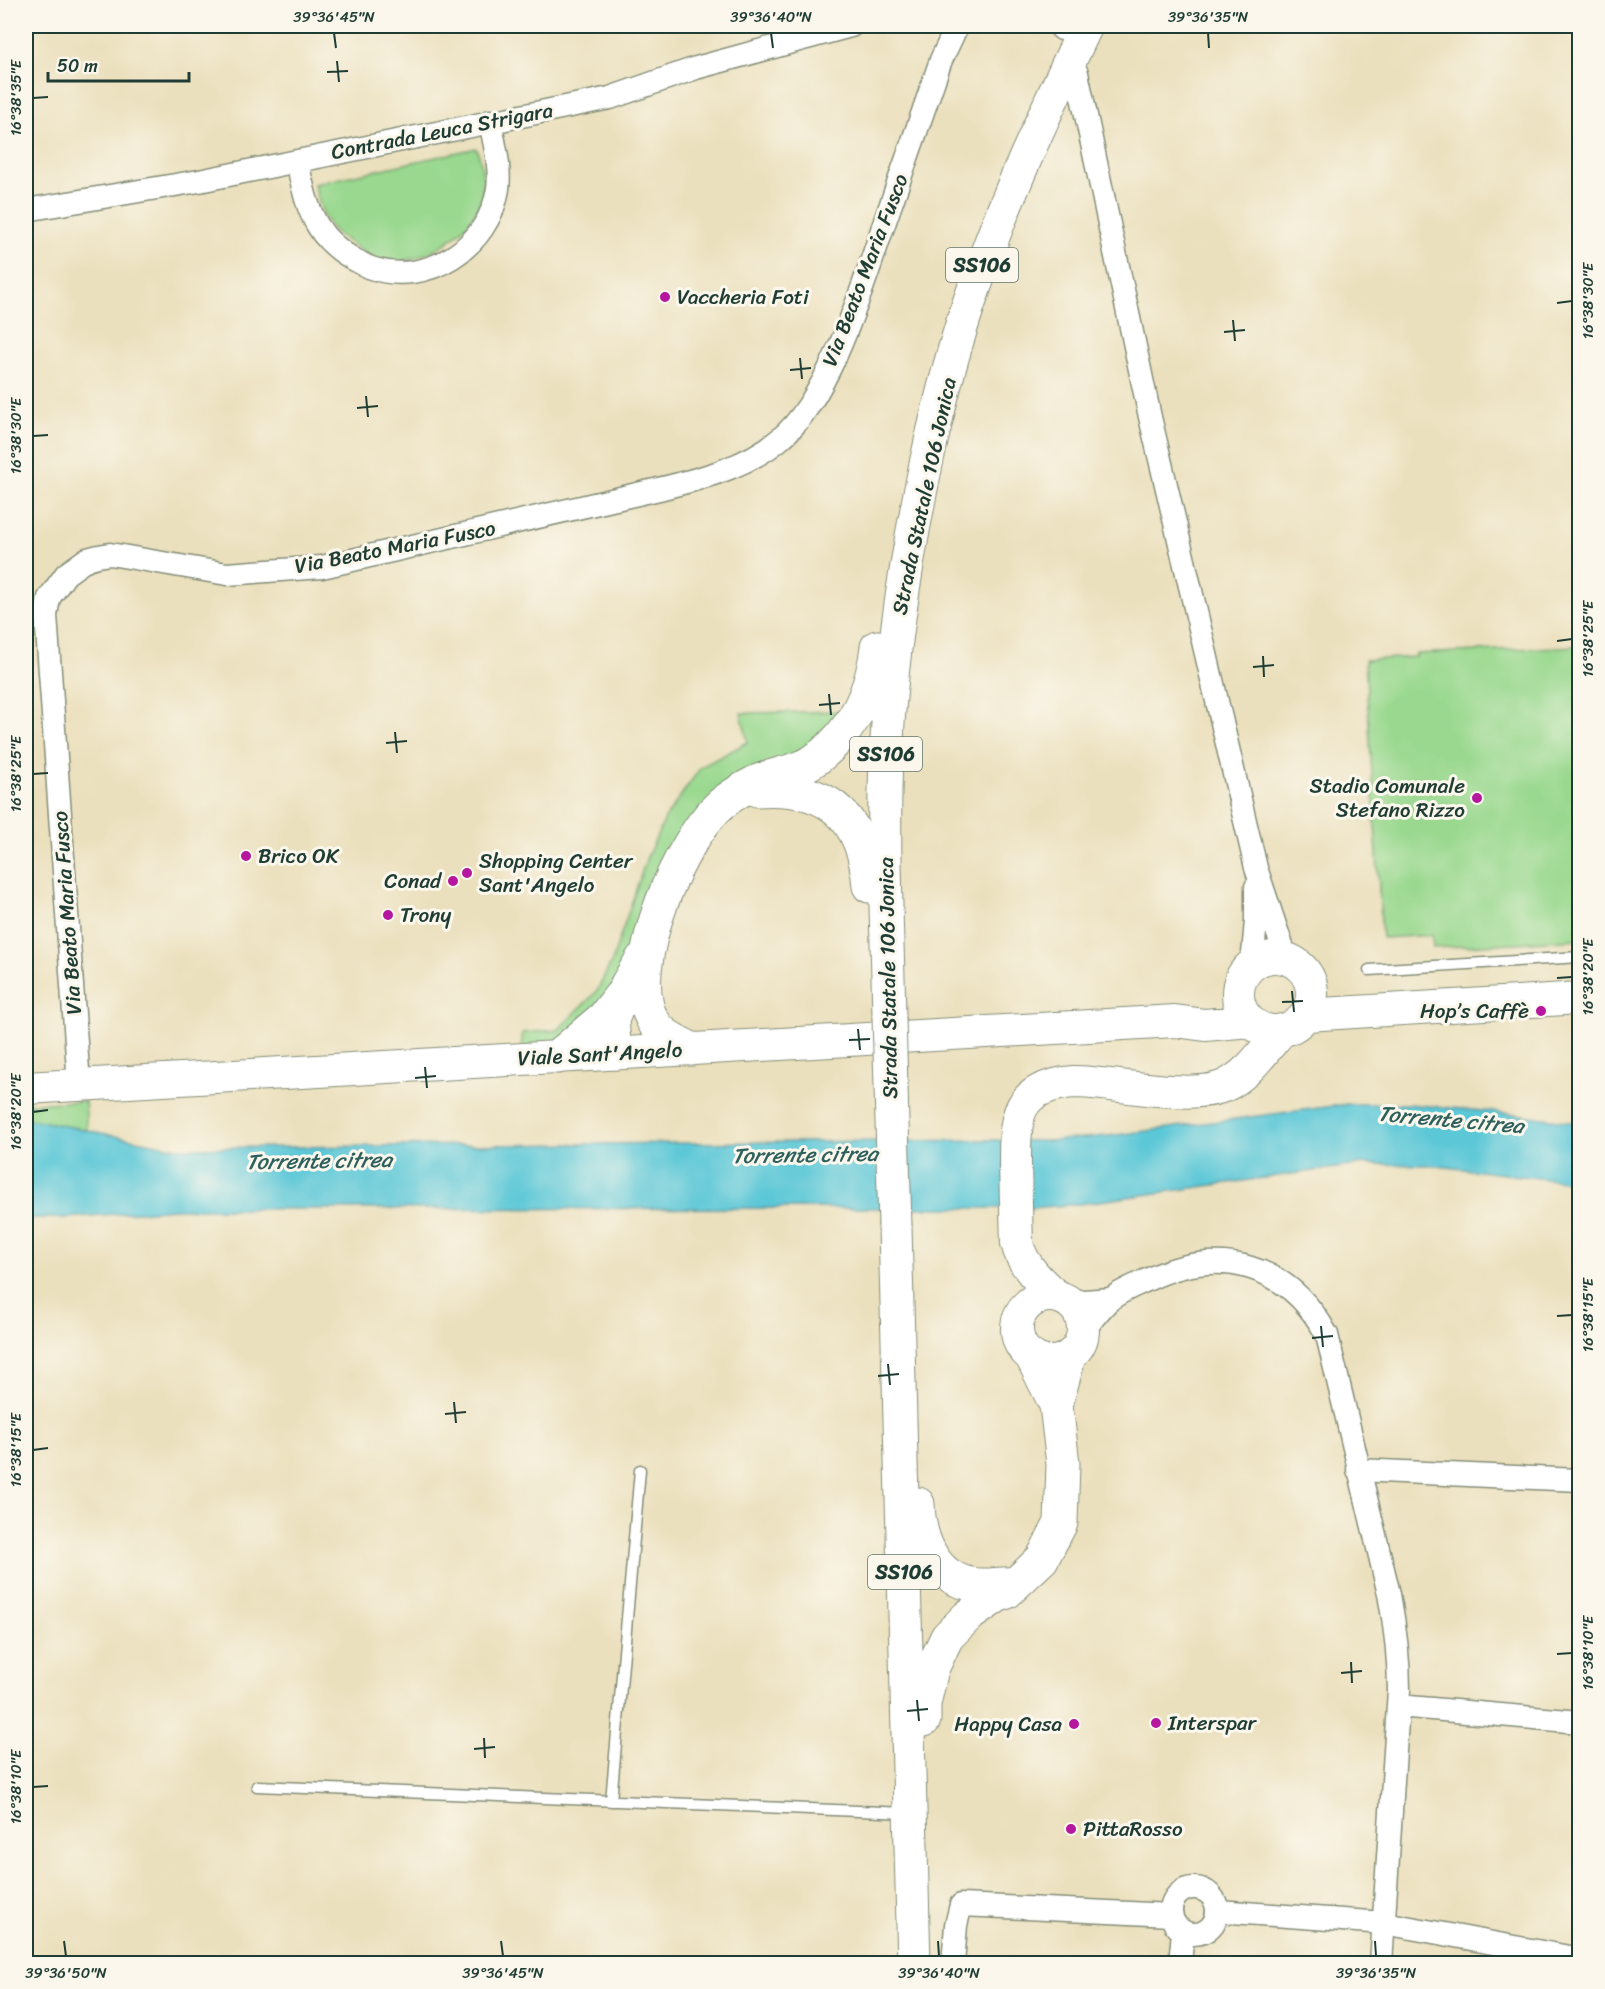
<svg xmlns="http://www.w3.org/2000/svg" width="1605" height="1989" viewBox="0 0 1605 1989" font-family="Sriracha,sans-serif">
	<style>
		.green { fill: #99d88e; stroke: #5c8a61; stroke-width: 1.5 }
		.water { fill: #5cc7d7; stroke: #3e8286; stroke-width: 1.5 }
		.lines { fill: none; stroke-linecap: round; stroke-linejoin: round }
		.lane-casing { stroke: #858e78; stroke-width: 13 }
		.street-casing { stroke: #858e78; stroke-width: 25 }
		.secondary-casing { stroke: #858e78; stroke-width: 34 }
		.primary-casing { stroke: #858e78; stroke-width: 35 }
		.lane { stroke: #fff; stroke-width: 10 }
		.street { stroke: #fff; stroke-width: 22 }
		.secondary { stroke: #fff; stroke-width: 32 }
		.primary { stroke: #fff; stroke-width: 33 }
		.primary-bridge-casing { stroke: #858e78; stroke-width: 35; stroke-linecap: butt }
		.primary-bridge { stroke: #fff; stroke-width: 33 }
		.ticks { fill: none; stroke: #1f3d34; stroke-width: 2 }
		.poi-dot { fill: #b5179e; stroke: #fbf7ec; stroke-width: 2 }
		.labels { text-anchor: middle; stroke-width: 6; stroke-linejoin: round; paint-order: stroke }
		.shield { fill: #fbf7ec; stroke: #61756b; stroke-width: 1.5 }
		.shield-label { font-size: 20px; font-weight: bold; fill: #1f3d34 }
		.street-label { font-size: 21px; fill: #1f3d34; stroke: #fbf7ec }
		.poi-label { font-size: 21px; fill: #1f3d34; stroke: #fbf7ec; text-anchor: start }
		.water-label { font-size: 22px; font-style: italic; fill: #2e605d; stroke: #fbf7ec }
		.neatline { fill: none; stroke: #1f3d34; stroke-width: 2 }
		.ticks-label { font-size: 15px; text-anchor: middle; fill: #1f3d34 }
	</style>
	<rect width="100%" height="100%" fill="#fbf7ec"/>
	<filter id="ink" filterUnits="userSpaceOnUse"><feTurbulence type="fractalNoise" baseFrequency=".0167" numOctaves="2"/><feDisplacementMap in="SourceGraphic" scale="12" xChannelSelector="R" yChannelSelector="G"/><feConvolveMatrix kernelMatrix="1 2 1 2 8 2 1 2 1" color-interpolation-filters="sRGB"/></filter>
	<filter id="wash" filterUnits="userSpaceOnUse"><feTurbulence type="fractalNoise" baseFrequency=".008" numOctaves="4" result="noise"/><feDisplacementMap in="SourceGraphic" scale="24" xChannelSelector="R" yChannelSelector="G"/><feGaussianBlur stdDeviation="1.35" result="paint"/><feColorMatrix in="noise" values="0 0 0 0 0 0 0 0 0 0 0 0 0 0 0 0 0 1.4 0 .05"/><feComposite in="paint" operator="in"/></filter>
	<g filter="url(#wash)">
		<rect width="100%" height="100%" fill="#ebe0bd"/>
		<!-- green -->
		<path class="green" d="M476,148C483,163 485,182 481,198C474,232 422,265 389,261C376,260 362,252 352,244C343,239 333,232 328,223C320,212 318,197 314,184Z
			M1579,646V939L1433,948L1432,935L1382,938L1365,660L1416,657V654Z
			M849,711L829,739L743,779L627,972L559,1043L522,1047V1033L558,1030L597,991L612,961L647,857L666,817L701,767L748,742L741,713Z
			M85,1101L87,1130L35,1120H26V1104Z"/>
		<!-- water -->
		<path class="water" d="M1348,1104H1409L1515,1114L1579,1123V1183L1429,1165L1364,1164L1079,1204L1031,1208L175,1209L65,1218H26V1120H35L177,1148L992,1140L1047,1141L1108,1136Z"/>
	</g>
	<g filter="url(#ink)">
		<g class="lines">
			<!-- lane casing -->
			<g class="lane-casing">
				<path id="lane" d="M1369,970L1580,957
					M257,1786L907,1813
					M611,1801L640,1470"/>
			</g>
			<!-- street casing -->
			<g class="street-casing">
				<path id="street" d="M1059,26L1062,29
					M1077,73L1150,417L1206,654L1256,868L1286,958
					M297,161C302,183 306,207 318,226C326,240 341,252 355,260C360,262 365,266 371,268C427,287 489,247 498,189C501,167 494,142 490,121
					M26,210L199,181L610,98L696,68L851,26
					M1252,965L1256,921V887
					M79,1085L46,615L49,598L66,574L87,559L98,556L110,554L122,556L227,574L322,567L659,489C700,479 747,467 780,439C830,398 863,285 884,224C903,169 922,115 941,60L957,26
					M1070,1302L1111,1299
					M1084,1330C1092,1320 1101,1307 1111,1299C1121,1291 1136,1285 1147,1280C1220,1245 1289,1264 1327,1335L1389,1594C1395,1626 1399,1657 1399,1690L1381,1964
					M1358,1470L1580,1480
					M1398,1706L1580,1722
					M1171 1911a23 23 0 1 1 46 0a23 23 0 1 1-46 0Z
					M1218,1911L1384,1923L1580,1959
					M953,1964L956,1925L961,1905L1171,1915
					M1180,1964L1183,1931"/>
			</g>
			<!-- secondary casing -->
			<g class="secondary-casing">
				<path id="secondary" d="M1238 994a37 37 0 1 1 74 0a37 37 0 1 1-74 0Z
					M1306,1015L1580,998
					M26,1088L1175,1021L1205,1025L1250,1021
					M1017 1329a33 33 0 1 1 66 0a33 33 0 1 1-66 0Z
					M1056,1296C1040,1282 1022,1265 1017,1243C1016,1218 1016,1193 1015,1167C1015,1117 1014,1087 1074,1082C1114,1082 1198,1103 1230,1083C1251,1071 1266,1048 1282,1030"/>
			</g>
			<!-- primary casing -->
			<g class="primary-casing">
				<path id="primary" d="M757,790C828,785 863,816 869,886
					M889,1017C887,919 881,821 888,723C894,636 908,550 926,464C939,404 954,344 975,286C1006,196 1046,111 1086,26
					M691,1049C677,1041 660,1035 652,1019C624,967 681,834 725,801C734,794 746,787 756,782C771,775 789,773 804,766C818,760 829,749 839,738C862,712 873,681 877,647
					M615,1053L612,1020L627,984L642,959
					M557,1057L604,1017L620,996
					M895,1226L914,1964
					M1056,1405L1069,1357
					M918,1504C919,1538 933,1577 971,1584C985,1587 999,1583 1013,1584
					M924,1720V1704L932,1669L947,1637L968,1616L997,1596L1007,1592L1042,1559L1061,1523L1063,1464L1056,1405L1032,1357"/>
			</g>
			<!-- lane -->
			<use href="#lane" class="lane"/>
			<!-- street -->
			<use href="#street" class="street"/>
			<!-- secondary -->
			<use href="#secondary" class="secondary"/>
			<!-- primary -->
			<use href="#primary" class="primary"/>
			<!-- primary-bridge casing -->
			<g class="primary-bridge-casing">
				<path id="primary-bridge" d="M889,1017L895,1226"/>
			</g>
			<!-- primary-bridge -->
			<use href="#primary-bridge" class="primary-bridge"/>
		</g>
	</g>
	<!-- ticks -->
	<path class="ticks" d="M334,33L336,48M771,33L773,48M1208,33L1209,48M337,61L339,82M327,72L348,71M33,98L48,97M1557,303L1572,301M1233,320L1235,341M1224,332L1245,330M800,358L802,379M790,370L811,368M366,396L368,417M357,408L378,406M33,436L48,435M1557,641L1572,639M1263,656L1264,677M1253,667L1274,665M829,694L831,715M819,705L840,703M395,732L397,753M386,743L407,741M33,774L48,773M1557,978L1572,977M1292,991L1294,1012M1282,1002L1303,1001M858,1029L860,1050M849,1040L870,1039M425,1067L427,1088M415,1078L436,1076M33,1112L48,1110M1557,1316L1572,1315M1321,1326L1323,1347M1312,1338L1333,1336M888,1364L890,1385M878,1376L899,1374M454,1402L456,1423M445,1414L466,1412M33,1450L48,1448M1557,1654L1572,1653M1351,1662L1352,1683M1341,1673L1362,1671M917,1700L919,1721M907,1711L928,1709M484,1738L485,1758M474,1749L495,1747M33,1787L48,1786M64,1941L66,1956M501,1941L503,1956M938,1941L939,1956M1375,1941L1376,1956"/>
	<!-- markers -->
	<g class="poi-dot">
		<circle cx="665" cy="297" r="6"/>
		<circle cx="1477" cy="798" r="6"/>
		<circle cx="246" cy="856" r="6"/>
		<circle cx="467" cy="873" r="6"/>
		<circle cx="453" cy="881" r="6"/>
		<circle cx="388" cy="915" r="6"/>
		<circle cx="1541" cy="1011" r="6"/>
		<circle cx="1156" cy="1723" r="6"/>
		<circle cx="1074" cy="1724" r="6"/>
		<circle cx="1071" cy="1829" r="6"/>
	</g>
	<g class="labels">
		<!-- shield labels -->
		<g class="shield">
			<rect x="946" y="248" width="72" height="34" rx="4.5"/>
			<rect x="850" y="737" width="72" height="34" rx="4.5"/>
			<rect x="868" y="1555" width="72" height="34" rx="4.5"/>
		</g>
		<g class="shield-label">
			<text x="982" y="272">SS106</text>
			<text x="886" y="761">SS106</text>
			<text x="904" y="1579">SS106</text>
		</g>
		<!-- street labels -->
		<g class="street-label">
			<text transform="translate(442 131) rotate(-11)" y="7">Contrada Leuca Strigara</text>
			<text transform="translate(865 270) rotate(-69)" y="7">Via Beato Maria Fusco</text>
			<text transform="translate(924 496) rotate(-78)" y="7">Strada Statale 106 Jonica</text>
			<text transform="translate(395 547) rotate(-11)" y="7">Via Beato Maria Fusco</text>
			<text transform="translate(67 913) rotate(-94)" y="7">Via Beato Maria Fusco</text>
			<text transform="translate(888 978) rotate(-91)" y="7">Strada Statale 106 Jonica</text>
			<text transform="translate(600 1054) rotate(-3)" y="7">Viale Sant'Angelo</text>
		</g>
		<!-- poi labels -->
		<g class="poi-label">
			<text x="677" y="304">Vaccheria Foti</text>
			<text x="1465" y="793" text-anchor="end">Stadio Comunale<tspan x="1465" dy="24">Stefano Rizzo</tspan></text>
			<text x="258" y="863">Brico OK</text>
			<text x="479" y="868">Shopping Center<tspan x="479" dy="24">Sant'Angelo</tspan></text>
			<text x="441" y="888" text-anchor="end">Conad</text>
			<text x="400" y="922">Trony</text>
			<text x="1529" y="1018" text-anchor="end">Hop’s Caffè</text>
			<text x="1168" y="1730">Interspar</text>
			<text x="1062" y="1731" text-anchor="end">Happy Casa</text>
			<text x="1083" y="1836">PittaRosso</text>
		</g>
		<!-- water labels -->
		<g class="water-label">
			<text transform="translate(1451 1119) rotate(5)" y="8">Torrente citrea</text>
			<text transform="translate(805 1154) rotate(-1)" y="8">Torrente citrea</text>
			<text transform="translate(319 1160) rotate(-1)" y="8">Torrente citrea</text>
		</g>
	</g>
	<!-- margin -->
	<rect width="1605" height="1989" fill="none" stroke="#fbf7ec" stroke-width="66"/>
	<!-- scale -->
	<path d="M48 72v9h141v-9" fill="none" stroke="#1f3d34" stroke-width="3"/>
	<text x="57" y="72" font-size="18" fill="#1f3d34" stroke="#fbf7ec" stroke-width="4.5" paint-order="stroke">50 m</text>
	<rect x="33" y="33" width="1539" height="1923" class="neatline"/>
	<g class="ticks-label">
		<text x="334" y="22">39°36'45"N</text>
		<text x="771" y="22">39°36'40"N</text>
		<text x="1208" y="22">39°36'35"N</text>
		<text transform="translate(16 98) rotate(-90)" y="5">16°38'35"E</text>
		<text transform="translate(1588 301) rotate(-90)" y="5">16°38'30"E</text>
		<text transform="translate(16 436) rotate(-90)" y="5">16°38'30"E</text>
		<text transform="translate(1588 639) rotate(-90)" y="5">16°38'25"E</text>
		<text transform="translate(16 774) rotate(-90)" y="5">16°38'25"E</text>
		<text transform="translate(1588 977) rotate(-90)" y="5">16°38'20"E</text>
		<text transform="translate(16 1112) rotate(-90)" y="5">16°38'20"E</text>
		<text transform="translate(1588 1315) rotate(-90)" y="5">16°38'15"E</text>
		<text transform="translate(16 1450) rotate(-90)" y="5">16°38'15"E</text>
		<text transform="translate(1588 1653) rotate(-90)" y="5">16°38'10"E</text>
		<text transform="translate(16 1787) rotate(-90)" y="5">16°38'10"E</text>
		<text x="66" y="1978">39°36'50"N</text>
		<text x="503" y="1978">39°36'45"N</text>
		<text x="939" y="1978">39°36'40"N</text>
		<text x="1376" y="1978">39°36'35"N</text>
	</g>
</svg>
